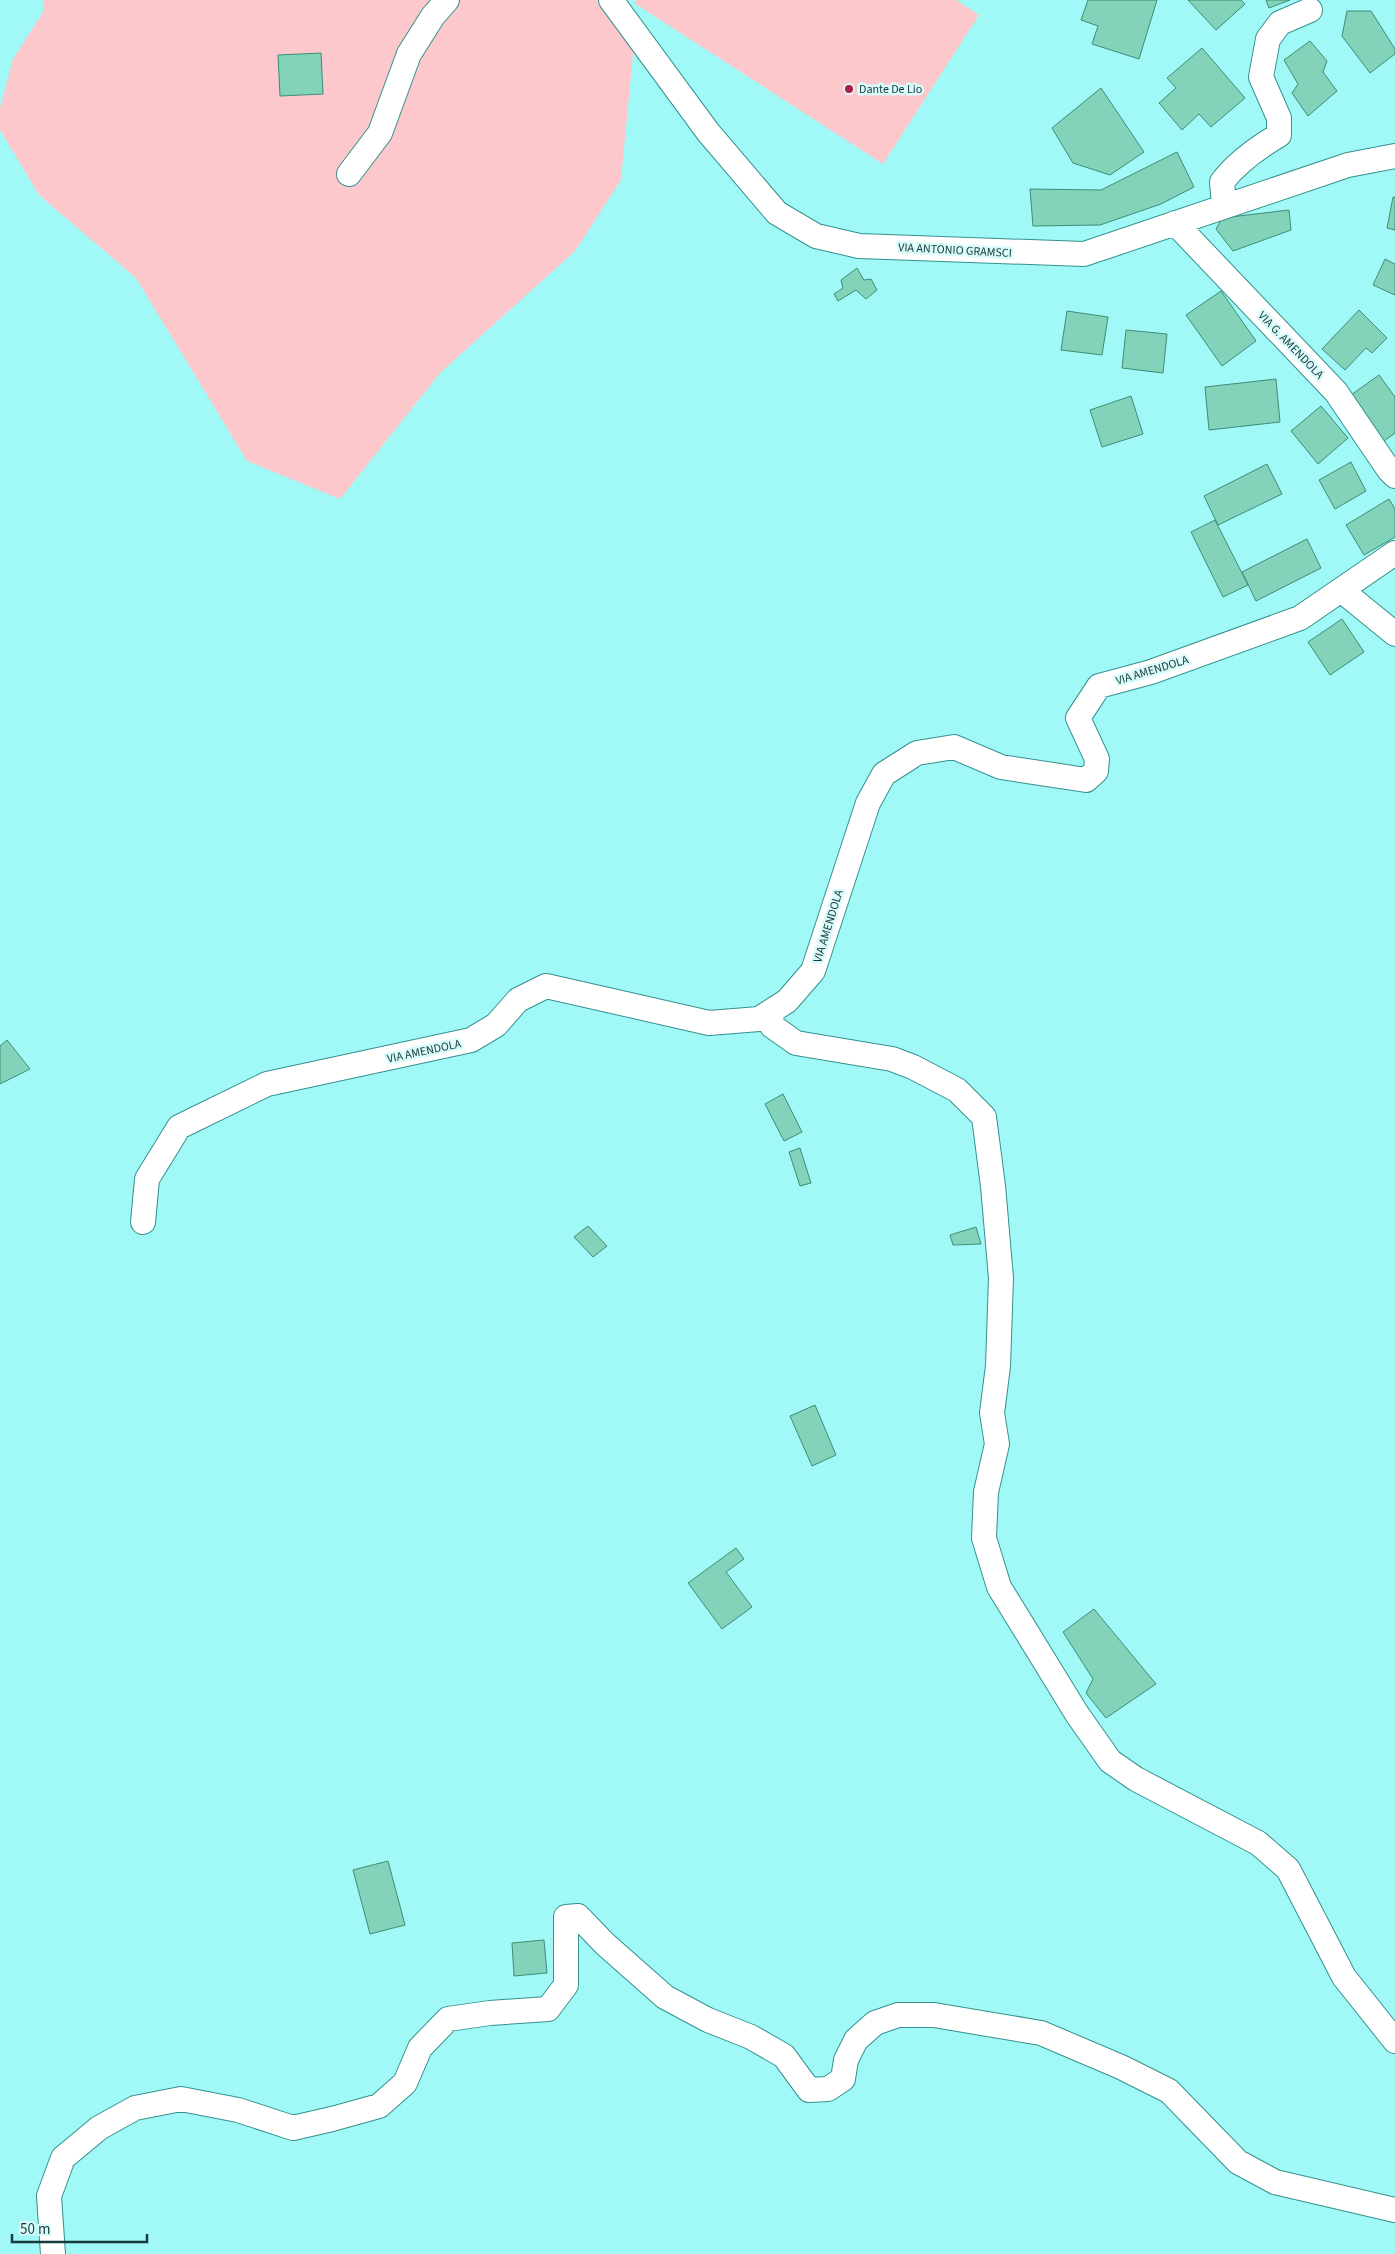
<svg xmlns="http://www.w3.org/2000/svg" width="1395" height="2254" viewBox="0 0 1395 2254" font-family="'Source Sans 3',sans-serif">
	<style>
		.green { fill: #fcc8cc }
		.building { fill: #83d2ba; stroke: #3d8d78 }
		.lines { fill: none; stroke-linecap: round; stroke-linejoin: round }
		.minor-casing { stroke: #35918f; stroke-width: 26 }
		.minor { stroke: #fff; stroke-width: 24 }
		.poi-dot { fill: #b01d44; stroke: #dafbfa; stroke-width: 2 }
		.labels { text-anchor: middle; stroke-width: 5; stroke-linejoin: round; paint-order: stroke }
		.poi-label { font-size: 12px; fill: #153b3a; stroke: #dafbfa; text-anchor: start }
		.street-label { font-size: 12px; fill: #153b3a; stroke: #dafbfa }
	</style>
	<rect width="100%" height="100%" fill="#a0f9f6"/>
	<!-- green -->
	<path class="green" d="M44,0H611L635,33L621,180L575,251L440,373L340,499L247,461L136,278L39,195L0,130V108L13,59L43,12Z
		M636,0H956L979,15L883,164L634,3Z"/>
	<!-- building -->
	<path class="building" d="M1088,0H1157L1139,59L1092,44L1098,26L1081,20Z
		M1188,0H1241L1245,4L1216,30Z
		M1266,0H1290L1269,8Z
		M1347,11H1371L1395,49V54L1370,73L1342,36Z
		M1310,41L1327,61L1323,72L1337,91L1308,116L1292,93L1298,84L1284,60Z
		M1202,48L1245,98L1211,127L1199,114L1182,130L1159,103L1176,88L1167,78Z
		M321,53L323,94L280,96L278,55Z
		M1101,88L1144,152L1110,175L1073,163L1052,128Z
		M1177,152L1194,187L1161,204L1100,225L1033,226L1030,189L1101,190Z
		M1393,197H1395V230L1387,228Z
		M1289,210L1291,230L1233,251L1216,229L1222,218Z
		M1385,259L1395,264V295L1373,285Z
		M857,268L864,280L871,279L877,290L866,299L856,290L838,301L834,294L843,288L841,280Z
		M1221,291L1256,341L1222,366L1186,315Z
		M1359,310L1387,338L1372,353L1366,348L1345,370L1322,349Z
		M1067,311L1108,317L1102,355L1061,350Z
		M1126,330L1167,334L1163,373L1122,368Z
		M1379,375L1395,397V433L1384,441L1351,395Z
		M1276,379L1280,422L1209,430L1205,387Z
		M1131,396L1143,434L1102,447L1090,410Z
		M1321,406L1348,438L1318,464L1291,431Z
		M1351,462L1366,491L1335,509L1319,480Z
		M1267,464L1282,494L1218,525L1204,496Z
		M1389,499L1395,509V537L1364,555L1346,525Z
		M1215,520L1248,585L1223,597L1191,532Z
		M1307,539L1321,568L1256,601L1242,572Z
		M1342,619L1364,652L1330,675L1308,642Z
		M7,1040L30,1069L0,1084V1046Z
		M783,1094L802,1132L784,1141L765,1104Z
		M800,1148L811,1183L800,1186L789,1152Z
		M588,1226L607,1246L593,1257L574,1237Z
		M976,1227L981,1244L953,1245L950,1235Z
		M815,1405L836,1455L812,1466L790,1416Z
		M736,1548L744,1559L726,1572L752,1607L722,1629L688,1583Z
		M1094,1609L1156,1684L1106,1718L1086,1693L1093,1679L1063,1632Z
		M388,1861L405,1925L370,1934L353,1870Z
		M544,1940L547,1973L514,1976L512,1943Z"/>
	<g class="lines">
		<!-- minor casing -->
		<g class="minor-casing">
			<path id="minor" d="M611,0L708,132L777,213L816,236L859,246L1084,254L1348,165L1395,156
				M349,174L380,133L409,54L433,16L447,0
				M1224,206L1222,182C1237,162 1257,148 1279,135V118L1261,77L1268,39L1280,23L1310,10
				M1175,223L1336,392L1389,470L1395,476
				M1341,590L1395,634
				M771,1012L772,1026L796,1043L892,1059L913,1067L957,1090L984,1117L993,1186L1001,1278L998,1366L992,1413L997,1444L986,1492L984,1538L999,1587L1077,1714L1110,1761L1136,1779L1258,1843L1288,1869L1344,1977L1395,2041
				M143,1222L147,1179L179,1127L267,1084L471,1040L496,1025L518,1000L546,986L709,1023L759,1019L787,1001L813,971L868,803L884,774L917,753L954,747L1001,767L1086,780L1096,771L1097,759L1078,718L1099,686L1151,672L1300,618L1395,553
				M53,2254L49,2196L63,2158L99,2128L135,2108L181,2099L238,2110L293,2128L332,2119L379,2106L405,2083L420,2048L448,2019L490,2013L548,2009L566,1985V1917L578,1916L605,1944L665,1997L708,2020L751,2037L784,2056L809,2090L828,2089L843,2079L846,2060L856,2040L875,2023L898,2015H934L1041,2033L1121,2067L1169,2091L1238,2162L1275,2182L1395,2210"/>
		</g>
		<!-- minor -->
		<use href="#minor" class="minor"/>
	</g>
	<!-- markers -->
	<circle class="poi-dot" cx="849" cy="89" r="5"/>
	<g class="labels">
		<!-- poi labels -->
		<g class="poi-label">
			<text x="859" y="93">Dante De Lio</text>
		</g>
		<!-- street labels -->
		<g class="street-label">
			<text transform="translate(955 250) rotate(3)" y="4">VIA ANTONIO GRAMSCI</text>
			<text transform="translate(1291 345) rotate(46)" y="4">VIA G. AMENDOLA</text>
			<text transform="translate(1152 670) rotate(-17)" y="4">VIA AMENDOLA</text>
			<text transform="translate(828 926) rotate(-73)" y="4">VIA AMENDOLA</text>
			<text transform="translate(424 1051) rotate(-12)" y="4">VIA AMENDOLA</text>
		</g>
	</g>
	<!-- scale -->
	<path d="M12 2234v8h135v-8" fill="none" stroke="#153b3a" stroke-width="2.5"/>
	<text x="20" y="2234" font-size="15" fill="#153b3a" stroke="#dafbfa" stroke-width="4" paint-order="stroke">50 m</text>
</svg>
